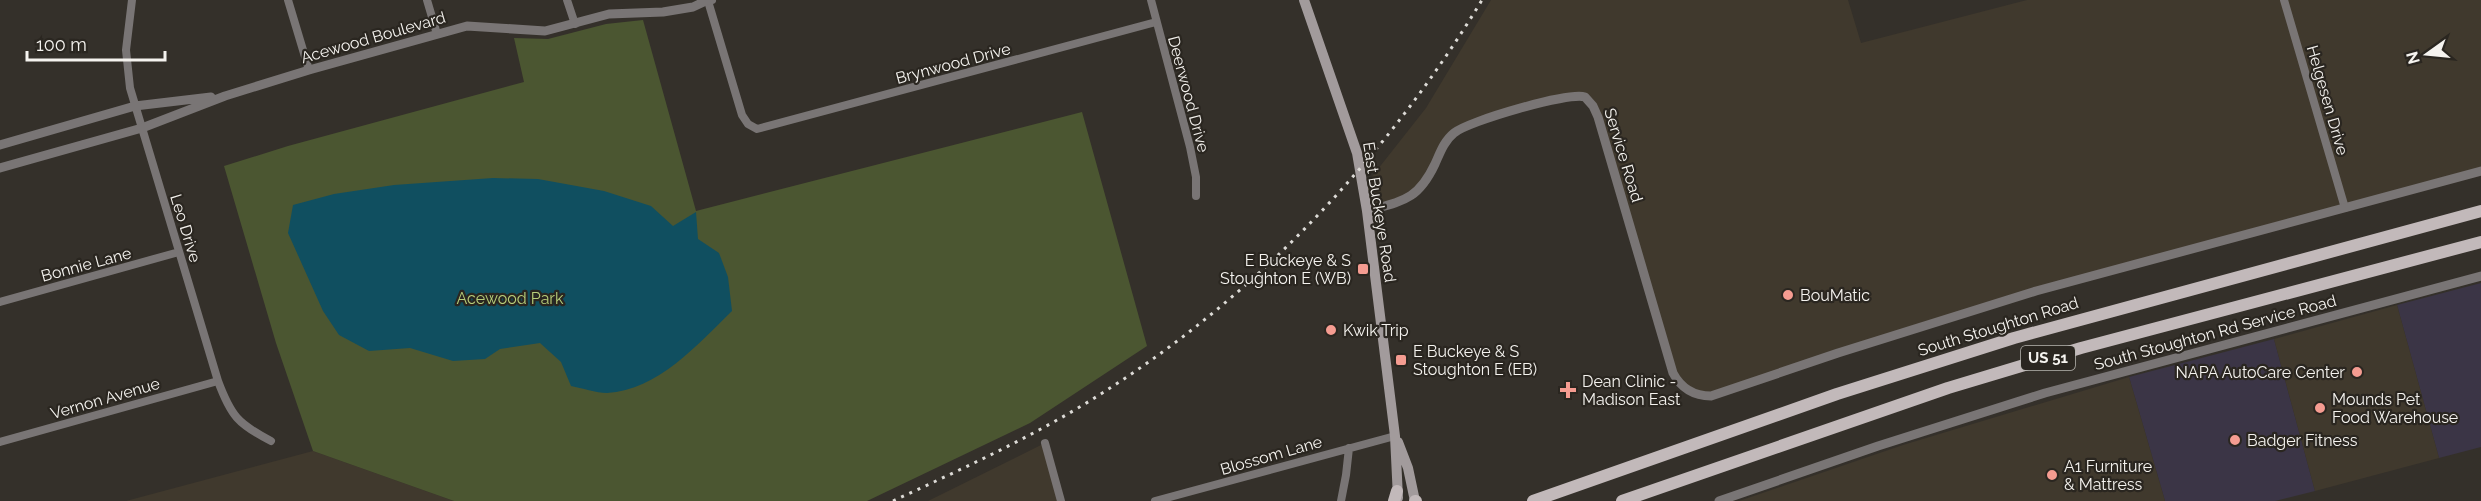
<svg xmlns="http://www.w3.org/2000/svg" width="2481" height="501" viewBox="0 0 2481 501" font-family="Raleway,sans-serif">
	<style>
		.commercial { fill: #3b3546 }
		.built { fill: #40392d }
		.green { fill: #4b5631 }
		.water { fill: #104f60 }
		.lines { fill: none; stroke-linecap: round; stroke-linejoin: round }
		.minor { stroke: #797575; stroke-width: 8 }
		.tertiary { stroke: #797575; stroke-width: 9 }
		.secondary { stroke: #a29b9c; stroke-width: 10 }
		.primary { stroke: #c2b9ba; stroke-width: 12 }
		.rail { stroke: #dddbd7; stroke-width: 3; stroke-dasharray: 3 6; stroke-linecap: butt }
		.poi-dot { fill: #f59c91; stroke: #2a2620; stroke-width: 2 }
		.labels { text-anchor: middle; stroke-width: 4.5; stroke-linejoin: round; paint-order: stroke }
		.shield { fill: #2a2620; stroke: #b8b6b1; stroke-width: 1.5 }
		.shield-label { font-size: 15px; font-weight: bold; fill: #f5f3ef }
		.street-label { font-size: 16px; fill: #f5f3ef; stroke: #2a2620 }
		.poi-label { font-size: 16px; fill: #f5f3ef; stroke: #2a2620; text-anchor: start }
		.park-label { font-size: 16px; fill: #b7ce7a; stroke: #2a2620 }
	</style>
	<rect width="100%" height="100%" fill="#34302a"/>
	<!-- commercial -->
	<path class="commercial" d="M2481,283V447L2439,458L2397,305Z
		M2274,339L2315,491L2275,501H2165L2129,377Z"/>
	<!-- built -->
	<path class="built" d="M1491,0H1848L1861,43L2027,0H2481V171L2036,291L1711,396L1680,384L1598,117L1581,96L1458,129L1423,187L1367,211L1363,188L1426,108Z
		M2397,305L2439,458L2315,491L2274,339Z
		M2129,377L2165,501H1739L1903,445Z
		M1045,443L1061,501H928Z
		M313,451L454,501H126Z"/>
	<!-- green -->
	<path class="green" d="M643,20L696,211L1082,112L1147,346L1030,423L867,501H454L313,451L276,343L224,166L288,146L524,82L514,38L548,39L606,24Z"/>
	<!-- water -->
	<path class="water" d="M493,178L538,179L604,191L651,206L673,226L696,212L698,239L719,253L728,277L732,311C697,345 658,390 607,393C596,393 582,388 571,386L561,362L540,343L500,349L485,359L453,361L410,348L369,351L339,335L323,311L288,233L293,205L334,194L394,185Z"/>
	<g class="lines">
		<!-- minor -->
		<path class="minor" d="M132,0L126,50L130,88L218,381C231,416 238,424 271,441
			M288,0L309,70
			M427,0L437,34
			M567,0L575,24
			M712,0L708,1L742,115L748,124L757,129L1156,22
			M1151,0L1190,147L1196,177V196
			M2284,0L2345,208
			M0,302L179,252
			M0,442L218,381
			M1045,443L1061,501
			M1155,501L1395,436
			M1341,501L1346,475L1349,448"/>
		<!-- tertiary -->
		<path class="tertiary" d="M0,145L135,106L211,97
			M0,168L142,128L225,96L309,70L467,26L545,31L609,14L663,12L693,7L708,0
			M1367,211C1403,201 1418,200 1435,164C1440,153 1444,141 1454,133C1468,121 1568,92 1585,97L1593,106L1598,117L1673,373C1681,388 1694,396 1711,396L1838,353L2036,291L2481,171
			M1719,501L1878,446L2045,393L2481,276"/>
		<!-- secondary -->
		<path class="secondary" d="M1304,0L1357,153L1367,211L1395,436L1398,498
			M1398,442L1408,468L1415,501"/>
		<!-- primary -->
		<path class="primary" d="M1394,501L1397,491
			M1415,501H1416
			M1533,501L1837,394L2014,338L2481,211
			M1622,501L1948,388L2081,348L2481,242"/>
		<!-- rail -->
		<path class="rail" d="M893,501C966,467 1039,434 1107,390C1260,292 1388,155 1482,0"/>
	</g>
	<!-- markers -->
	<g class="poi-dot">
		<rect x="1357" y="263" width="12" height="12" rx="3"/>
		<circle cx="1788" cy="295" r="6"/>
		<circle cx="1331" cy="330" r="6"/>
		<rect x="1395" y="354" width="12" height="12" rx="3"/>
		<circle cx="2357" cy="372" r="6"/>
		<path d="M1565 381h6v6h6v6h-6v6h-6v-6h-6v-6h6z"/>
		<circle cx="2320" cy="408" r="6"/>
		<circle cx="2235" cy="440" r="6"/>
		<circle cx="2052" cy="475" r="6"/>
	</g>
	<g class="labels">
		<!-- shield labels -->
		<rect class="shield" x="2021" y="346" width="54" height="24" rx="4.5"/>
		<g class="shield-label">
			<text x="2048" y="363">US 51</text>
		</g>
		<!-- street labels -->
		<g class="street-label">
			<text transform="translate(373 37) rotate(-16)" y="6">Acewood Boulevard</text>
			<text transform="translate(953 63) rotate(-15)" y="6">Brynwood Drive</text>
			<text transform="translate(1189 94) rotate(75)" y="6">Deerwood Drive</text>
			<text transform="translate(2328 100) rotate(74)" y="6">Helgesen Drive</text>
			<text transform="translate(1624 155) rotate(73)" y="6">Service Road</text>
			<text transform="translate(1380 212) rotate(81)" y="6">East Buckeye Road</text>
			<text transform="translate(186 228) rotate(73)" y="6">Leo Drive</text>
			<text transform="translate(86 264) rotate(-15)" y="6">Bonnie Lane</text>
			<text transform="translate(1998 326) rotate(-17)" y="6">South Stoughton Road</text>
			<text transform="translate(2215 332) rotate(-15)" y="6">South Stoughton Rd Service Road</text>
			<text transform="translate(105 398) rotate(-16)" y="6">Vernon Avenue</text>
			<text transform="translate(1271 455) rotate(-16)" y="6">Blossom Lane</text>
		</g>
		<!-- poi labels -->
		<g class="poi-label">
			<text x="1351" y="266" text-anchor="end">E Buckeye &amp; S<tspan x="1351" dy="18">Stoughton E (WB)</tspan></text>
			<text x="1800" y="301">BouMatic</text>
			<text x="1343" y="336">Kwik Trip</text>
			<text x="1413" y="357">E Buckeye &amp; S<tspan x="1413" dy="18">Stoughton E (EB)</tspan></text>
			<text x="2345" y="378" text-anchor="end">NAPA AutoCare Center</text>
			<text x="1582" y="387">Dean Clinic -<tspan x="1582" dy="18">Madison East</tspan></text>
			<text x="2332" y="405">Mounds Pet<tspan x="2332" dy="18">Food Warehouse</tspan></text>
			<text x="2247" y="446">Badger Fitness</text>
			<text x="2064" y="472">A1 Furniture<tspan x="2064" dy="18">&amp; Mattress</tspan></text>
		</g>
		<!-- park labels -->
		<g class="park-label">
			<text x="510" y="304">Acewood Park</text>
		</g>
	</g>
	<!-- north arrow -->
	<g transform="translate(2427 54) rotate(255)" stroke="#2a2620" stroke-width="4.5" paint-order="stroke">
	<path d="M0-4.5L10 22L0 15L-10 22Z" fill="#f5f3ef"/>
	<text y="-9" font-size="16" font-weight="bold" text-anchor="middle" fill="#f5f3ef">N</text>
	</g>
	<!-- scale -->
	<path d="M27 51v9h138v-9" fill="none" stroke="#f5f3ef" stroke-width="3"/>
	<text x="36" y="51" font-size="18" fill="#f5f3ef" stroke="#2a2620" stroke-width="4.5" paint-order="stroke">100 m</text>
</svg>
